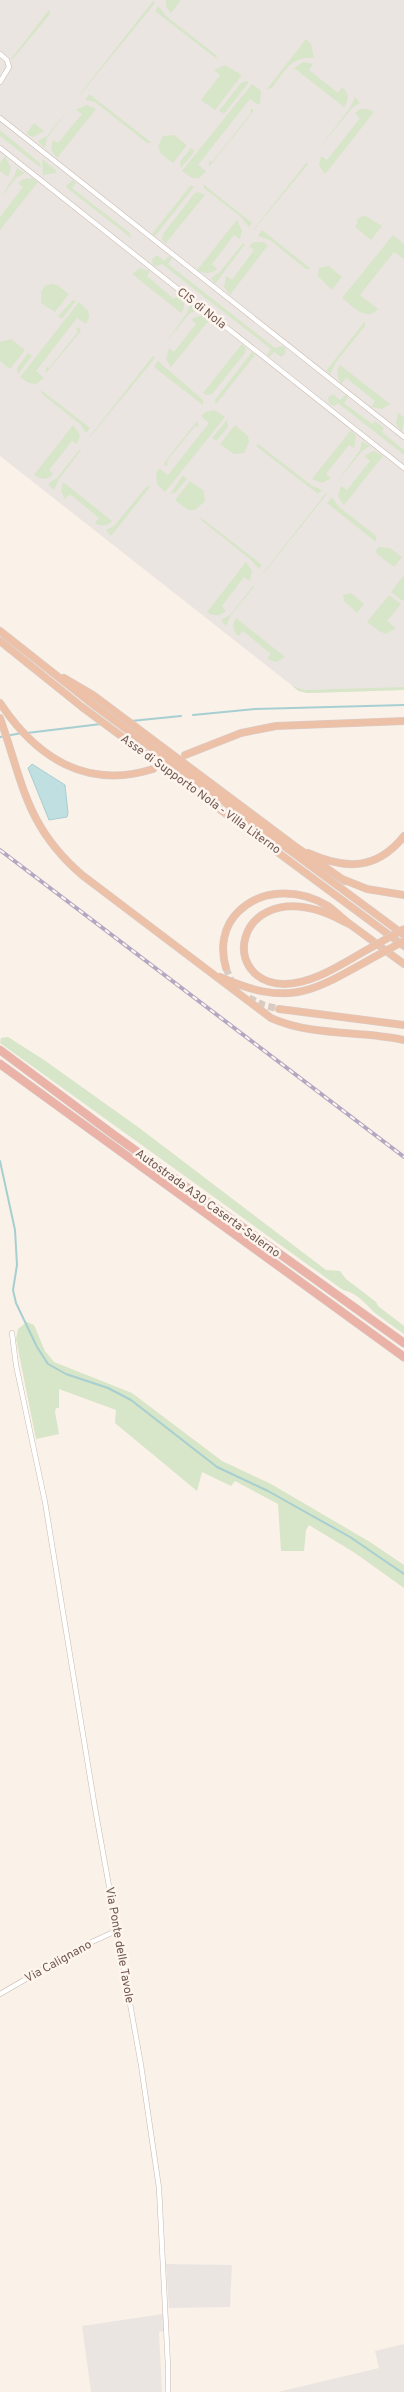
<svg xmlns="http://www.w3.org/2000/svg" width="404" height="2392" viewBox="0 0 404 2392" font-family="Overpass,sans-serif">
	<style>
		.industrial { fill: #ebe5e1 }
		.green { fill: #d7e5c8 }
		.water { fill: #bfdfe1; stroke: #a7cfd1 }
		.lines { fill: none; stroke-linecap: round; stroke-linejoin: round }
		.stream { stroke: #a7cfd1; stroke-width: 2 }
		.trunk-tunnel { stroke: #d8cbc2; stroke-width: 7; stroke-dasharray: 7 3.5; stroke-linecap: butt }
		.minor-casing { stroke: #cab9b0; stroke-width: 5.5 }
		.trunk-casing { stroke: #d7d0ce; stroke-width: 8 }
		.motorway-casing { stroke: #d7d0ce; stroke-width: 9 }
		.minor { stroke: #fff; stroke-width: 4.5 }
		.trunk { stroke: #edc0a8; stroke-width: 7 }
		.motorway { stroke: #ebb2a7; stroke-width: 8 }
		.rail-casing { stroke: #b3a8c2; stroke-width: 4 }
		.rail { stroke: #fdf5ee; stroke-width: 2; stroke-dasharray: 5.5; stroke-linecap: butt }
		.trunk-bridge-casing { stroke: #d7d0ce; stroke-width: 8; stroke-linecap: butt }
		.trunk-bridge { stroke: #edc0a8; stroke-width: 7 }
		.labels { text-anchor: middle; stroke-width: 5; stroke-linejoin: round; paint-order: stroke }
		.street-label { font-size: 12px; fill: #705850; stroke: #fdf5ee }
	</style>
	<rect width="100%" height="100%" fill="#faf1e8"/>
	<!-- industrial -->
	<path class="industrial" d="M0,0H404V690L308,693L299,691L0,456Z
		M166,2264L232,2265L230,2307L169,2308Z
		M163,2314L164,2331L159,2332L162,2392H91L82,2326Z
		M404,2344V2392H278L379,2368L375,2351Z"/>
	<!-- green -->
	<path class="green" d="M166,0H181L171,13L166,6Z
		M153,1L155,3L80,95V94Z
		M158,6L167,17L216,55L217,59L155,11Z
		M49,10L50,14L12,60L11,59Z
		M306,39L311,44L314,58C291,56 285,71 272,88L267,89Z
		M303,62L313,64L309,70L338,93L342,87C349,93 349,100 344,107L294,68Z
		M225,65L242,75L215,110L201,100L220,75L214,70Z
		M246,81L249,82L224,114L219,111L241,83Z
		M252,84L261,91L260,104L259,105L250,99L198,165L206,171L199,178H192L182,171Z
		M89,94L152,143H147L95,102L86,100Z
		M355,97L360,103L353,107L317,151L350,108Z
		M87,105L96,109L57,158L51,150L53,140L58,143L82,114L76,110Z
		M71,106L47,138L45,147H43L38,141L47,136Z
		M250,109H253V112L209,167V161L212,162L251,113Z
		M360,109H367L374,112L325,174L319,166L321,156L327,160L360,118L355,113Z
		M34,123L44,131L33,137L26,134Z
		M0,130L40,163L41,168L0,136Z
		M174,135L187,145L173,163L161,154L158,146L163,136Z
		M191,148L195,151L181,168L180,162Z
		M5,156L11,168L8,177L0,171V163Z
		M42,159L56,170V173L43,175Z
		M307,162L308,164L253,231V230Z
		M17,168L25,173L16,178L0,198L14,177Z
		M32,178L38,182L0,230V217L23,187L18,183L23,179Z
		M73,180L76,183L72,188L130,233L131,238L67,188L66,186Z
		M203,184L252,223L249,227L241,217L204,188Z
		M191,185L194,187L155,236L152,234Z
		M198,192L205,195L165,244L162,239L163,234L194,194Z
		M366,216L382,226L371,240L355,227L358,222L356,220L360,217Z
		M237,220L242,231L240,239L234,235L212,264L217,269C211,274 204,274 197,270Z
		M262,230L306,265L311,269H306L270,240L258,236Z
		M393,235L404,244V259L394,252L360,295L378,309C366,322 352,306 342,298Z
		M254,242H262L268,245L230,295L224,287L226,276L232,280L254,250L249,246Z
		M243,243L245,244L215,284L211,278L220,272Z
		M157,255L164,261L169,256L172,258L168,264L275,348L283,346L286,349L285,354L281,357L274,352L270,357L267,355L271,349L162,264L157,266L153,265L152,259Z
		M329,266L342,277L332,290L318,276L319,268Z
		M140,268L150,271L147,276L174,299L179,294C185,299 186,307 181,313L132,274Z
		M51,284L57,285L69,294L55,312L41,303V292L45,286Z
		M73,300L76,301L62,319L58,316Z
		M79,302L88,311L89,317L86,324L77,318L36,371L44,378L36,384L29,383L20,377Z
		M191,304L197,310L189,314L164,345L187,313Z
		M202,315L210,319L171,367L166,359L169,348L174,352L196,324L191,319Z
		M365,321V326L336,362L330,374L326,371Z
		M79,327L81,331L46,373V367L49,368L78,332L76,329Z
		M11,339L25,350L10,369L0,361V342Z
		M242,344L246,348L245,353L212,394L207,395L203,393Z
		M252,352L255,355L216,404L215,400Z
		M28,353L32,356L18,374L17,368Z
		M153,356L155,358L90,437V436Z
		M158,361L203,400V405L154,367Z
		M340,365L390,404L382,409L371,407L375,401L346,378L341,384C337,378 336,371 340,365Z
		M41,390L90,428L86,433L80,424L42,394Z
		M333,394L340,400L345,395L348,397L344,403L372,424L375,421L384,428L382,432L404,450V455L338,403L334,406L329,404L328,398Z
		M214,410L225,417L165,492L157,484L156,474L159,468L168,475L209,423L201,416L206,412Z
		M398,413L404,417L402,432L396,424Z
		M227,420L228,427L216,441L212,438Z
		M197,421L199,427L195,426L167,461L168,465L165,466L164,463Z
		M73,425L80,435L77,444L72,441L49,470L53,474C48,480 41,480 34,475Z
		M235,425L248,436L249,442L244,453L234,454L220,444Z
		M351,430L356,436L354,448L349,445L326,474L331,478L322,483L312,479Z
		M362,441L370,446L362,451L337,482L360,450Z
		M258,444L311,485L322,490L318,494L256,446Z
		M80,449L81,450L59,479L54,490L48,484L57,478Z
		M374,451L383,456L344,505L338,496L341,486L347,490L370,461L364,456Z
		M183,475L187,479L176,492L170,494Z
		M190,481L204,491L205,501L195,510H188L175,500Z
		M63,482L112,521C107,526 101,527 95,523L99,518L70,494L65,499L61,491Z
		M147,486L150,487L111,536L106,530L114,526Z
		M326,493L327,494L263,574V573Z
		M332,497L339,507L376,536V542L327,503Z
		M200,517L262,565L259,569L250,559L201,520Z
		M379,547L390,548L402,557L394,567L377,554L376,550Z
		M246,562L252,571L250,581L244,577L222,606L226,611C220,616 214,617 207,612Z
		M404,575V600L403,601L391,592Z
		M253,586L254,587L231,615L226,626L221,620L230,615Z
		M351,593L364,604L357,613L344,601L343,595Z
		M389,595L401,604L387,621L396,628L386,634L379,631L367,622Z
		M236,618L285,657L276,662L267,659L271,654L243,631L238,636C233,631 232,625 236,618Z
		M292,686L304,690L404,687V690L308,693L299,691Z
		M8,1037L44,1060L138,1127L326,1270L340,1271L346,1279L376,1302L378,1306L404,1326V1334C394,1327 384,1320 375,1313C364,1303 358,1293 343,1290L0,1043L1,1038Z
		M27,1322L34,1325L45,1351L54,1362L132,1393L222,1461L271,1484L370,1542L404,1565V1588L355,1553L309,1525L306,1530L304,1551H281L278,1504L235,1481L231,1486L202,1472L197,1491L115,1423L116,1410L59,1389V1408H56L55,1412L59,1434L36,1439L16,1339L18,1329Z"/>
	<!-- water -->
	<path class="water" d="M32,764L65,785L68,813L67,817L49,820L28,768Z"/>
	<g class="lines">
		<!-- stream -->
		<path class="stream" d="M193,715L255,709L404,705
			M131,721L181,716
			M27,733L101,724
			M0,737L22,733
			M0,1161L15,1230L17,1265L13,1290L16,1303L37,1347L48,1364L66,1374L108,1388L131,1400L217,1467L268,1491L350,1537L404,1574"/>
		<!-- trunk-tunnel -->
		<path class="trunk-tunnel" d="M226,968L233,985
			M249,998L263,1005L279,1009"/>
		<!-- minor casing -->
		<g class="minor-casing">
			<path id="minor" d="M0,54L7,60L9,67L0,82
				M0,118L404,437
				M0,148L404,468
				M12,1333L16,1365L45,1502L95,1808L141,2065L159,2188L168,2366V2392
				M0,1994L81,1947L118,1930"/>
		</g>
		<!-- trunk casing -->
		<g class="trunk-casing">
			<path id="trunk" d="M0,631L95,706L404,935
				M0,641L82,707L404,946
				M64,678L93,695L296,847L345,881
				M0,703C36,757 86,790 153,769
				M0,718C23,783 26,827 82,875L271,1018C314,1037 360,1030 404,1040
				M185,755L241,733L276,726L404,721
				M308,853C346,870 377,870 404,836
				M342,879L367,889L404,895
				M349,924C339,919 328,913 317,910C234,887 220,982 284,984C315,984 346,961 372,947
				M226,968C220,948 223,926 239,911C263,888 300,889 328,906C336,912 343,919 351,925C369,938 386,951 404,964
				M220,977C293,1009 314,990 378,955
				M279,1009L404,1025"/>
		</g>
		<!-- motorway casing -->
		<g class="motorway-casing">
			<path id="motorway" d="M0,1050L114,1135L404,1343
				M0,1064L404,1357"/>
		</g>
		<!-- minor -->
		<use href="#minor" class="minor"/>
		<!-- trunk -->
		<use href="#trunk" class="trunk"/>
		<!-- motorway -->
		<use href="#motorway" class="motorway"/>
		<!-- rail casing -->
		<g class="rail-casing">
			<path id="rail" d="M0,850L404,1157"/>
		</g>
		<!-- rail -->
		<use href="#rail" class="rail"/>
		<!-- trunk-bridge casing -->
		<g class="trunk-bridge-casing">
			<path id="trunk-bridge" d="M372,947L404,929
				M378,955L404,941"/>
		</g>
		<!-- trunk-bridge -->
		<use href="#trunk-bridge" class="trunk-bridge"/>
	</g>
	<g class="labels">
		<!-- street labels -->
		<g class="street-label">
			<text transform="translate(202 308) rotate(38)" y="4">CIS di Nola</text>
			<text transform="translate(201 794) rotate(36)" y="4">Asse di Supporto Nola - Villa Literno</text>
			<text transform="translate(208 1203) rotate(36)" y="4">Autostrada A30 Caserta-Salerno</text>
			<text transform="translate(120 1945) rotate(80)" y="4">Via Ponte delle Tavole</text>
			<text transform="translate(58 1961) rotate(-29)" y="4">Via Calignano</text>
		</g>
	</g>
</svg>
